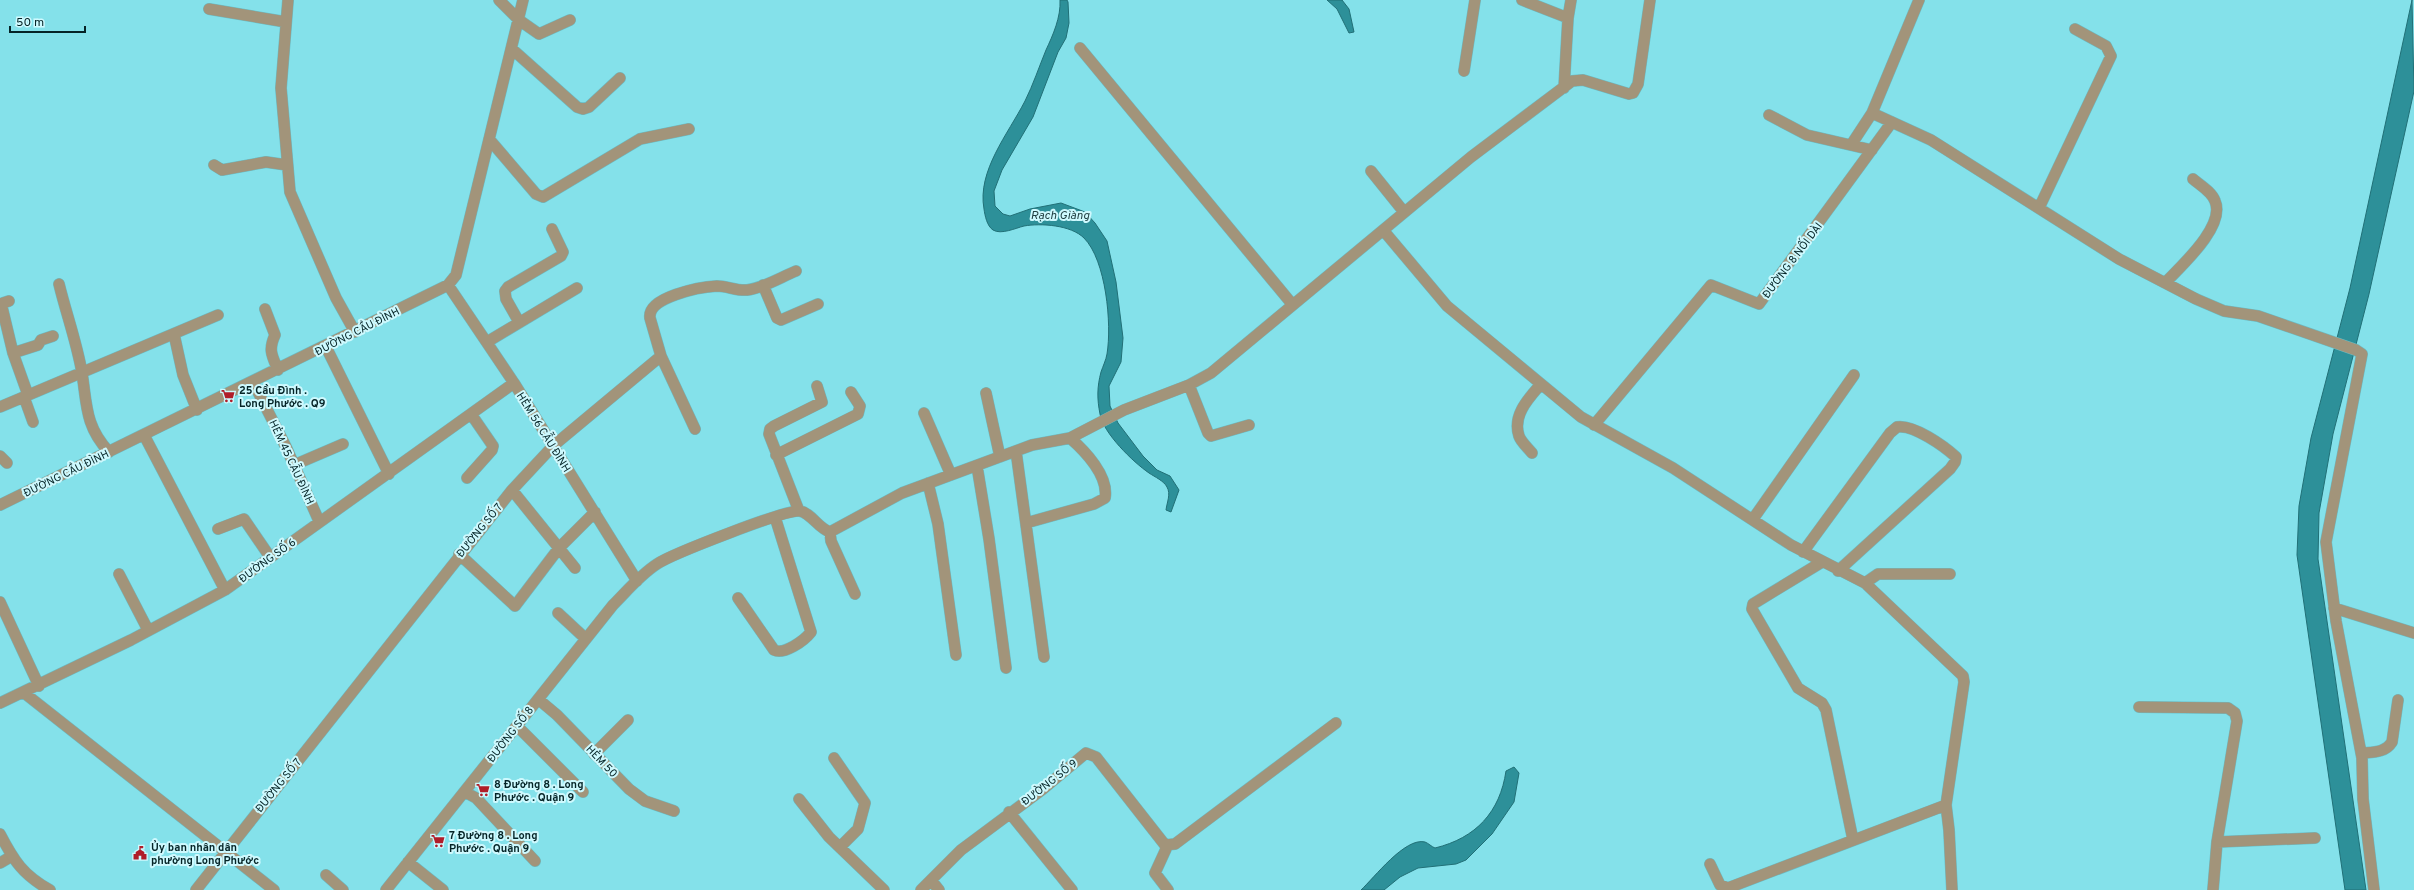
<svg xmlns="http://www.w3.org/2000/svg" width="2414" height="890" viewBox="0 0 2414 890" font-family="Overpass,sans-serif">
	<style>
		.water { fill: #2d9099; stroke: #217077 }
		.lines { fill: none; stroke-linecap: round; stroke-linejoin: round }
		.minor-casing { stroke: #6bbbc3; stroke-width: 12 }
		.tertiary-casing { stroke: #6bbbc3; stroke-width: 12 }
		.minor { stroke: #a2947a; stroke-width: 11 }
		.tertiary { stroke: #a2947a; stroke-width: 11 }
		.labels { text-anchor: middle; stroke-width: 4; stroke-linejoin: round; paint-order: stroke }
		.street-label { font-size: 11px; fill: #052427; stroke: #cef9fe }
		.poi-label { font-size: 11px; font-weight: bold; fill: #052427; stroke: #cef9fe; text-anchor: start }
		.water-label { font-size: 12px; font-style: italic; fill: #213f42; stroke: #cef9fe }
	</style>
	<rect width="100%" height="100%" fill="#84e1ea"/>
	<!-- water -->
	<path class="water" d="M1060,0H1067L1068,2L1069,23L1066,38L1058,52L1033,117L1002,170L994,191L995,206L1003,214L1010,216L1030,209L1061,203L1085,212L1095,223L1107,241L1116,282L1123,338L1121,362L1109,386L1110,406L1118,423L1143,456L1157,470L1170,476L1179,490L1171,512L1166,510C1167,502 1171,494 1167,487C1164,481 1155,477 1149,473C1133,462 1103,433 1100,414C1097,399 1097,387 1101,372C1103,366 1106,360 1107,354C1112,324 1106,260 1084,238C1071,225 1041,223 1024,226C1016,228 1001,235 993,230C987,226 985,216 984,209C977,171 1008,134 1025,101C1033,85 1039,67 1046,50C1053,35 1061,17 1060,0Z
		M1327,0H1342L1349,9L1354,32L1349,33L1337,9Z
		M2412,0L2414,91L2369,294L2333,434L2319,513L2318,559L2366,890H2345L2297,555L2299,506L2311,438L2350,288Z
		M1514,767L1519,773L1514,802L1492,834L1466,860L1456,864L1418,868L1400,877L1384,890H1361C1374,878 1405,837 1425,842C1428,843 1432,847 1435,848C1476,838 1500,812 1506,771Z"/>
	<g class="lines">
		<!-- minor casing -->
		<g class="minor-casing">
			<path id="minor" d="M288,0L281,88L290,192L336,298L355,332
				M499,0L519,20L539,34L570,20
				M1522,0L1568,18L1564,88
				M1919,0L1872,113L1931,140L2119,259L2196,299L2224,311L2258,316L2356,350L2362,354L2326,542L2336,621L2362,758L2363,799L2374,890
				M209,9L286,22
				M1568,18L1571,0
				M1080,48L1292,304
				M512,49L577,107L583,109L589,107L620,78
				M1464,71L1475,0
				M1769,115L1807,135L1872,150
				M489,139L536,194L543,197L640,139L689,129
				M1851,145L1872,113
				M214,165L222,170L266,162L287,165
				M1371,171L1404,212
				M2039,208L2111,56L2106,46L2075,29
				M1383,230L1447,306L1581,417L1673,468L1791,545L1865,583L1963,676L1964,682L1946,805L1728,888L1720,885L1710,864
				M2165,283C2181,266 2226,226 2215,201C2212,192 2200,185 2193,179
				M59,284C66,313 77,343 82,373C87,405 85,426 109,452
				M448,285L514,383L637,581
				M763,285L777,318L781,320L818,304
				M9,301L3,303L2,307L13,353L28,395
				M265,309L275,335C268,350 272,356 278,370
				M519,322L506,299L505,291L508,287L561,256L563,252L552,229
				M174,334L183,375L197,410
				M487,342L577,288
				M326,347L389,474
				M13,353L38,345L41,340L53,336
				M661,356L695,429
				M253,382L286,447L319,521
				M1189,385L1208,433L1211,436L1249,425
				M986,393L1000,457
				M24,397L33,422
				M0,407L218,315
				M924,413L951,475
				M1594,425L1711,285L1759,304L1892,122
				M144,435L225,590
				M1016,451L1044,657
				M1532,453C1528,448 1521,442 1519,436C1512,415 1529,398 1541,384
				M776,455L858,414L860,406L851,392
				M0,456L7,463
				M294,465L343,444
				M977,466L989,539L1006,668
				M467,478L492,450L493,446L471,414
				M928,483L938,524L956,655
				M512,490L575,568
				M0,505L448,285L456,275L523,0
				M799,511L769,434L770,429L774,426L822,402L817,386
				M1753,519L1854,375
				M1026,523L1094,504L1105,498C1109,476 1085,451 1070,438
				M218,529L244,519L270,557
				M830,532L831,541L855,594
				M1803,552L1890,433L1897,427C1913,424 1944,446 1956,457L1955,462L1950,469L1838,571
				M459,554L515,606L559,548L595,512
				M1822,562L1753,604L1752,609L1798,688L1822,703L1826,710L1853,840
				M119,574L148,630
				M1865,583L1878,574H1950
				M738,598L774,650C784,655 804,641 811,632L775,517
				M0,602L39,686
				M2334,608L2414,633
				M558,613L586,639
				M23,692L274,890
				M538,699L557,715L629,789L645,801L674,811
				M0,703L131,640L225,590L514,383
				M2139,707L2228,708L2235,713L2237,721L2217,842L2213,890
				M517,726L583,792
				M2362,753C2373,752 2385,753 2392,742L2398,700
				M594,754L628,720
				M834,758L865,803L858,829L840,847
				M465,792L476,798L535,861
				M799,799L829,837L884,890
				M1946,805L1949,830L1952,890
				M1009,812L1072,890
				M2217,842L2315,838
				M1165,845L1175,844L1336,723
				M408,862L443,890
				M0,863L12,856
				M326,875L343,890
				M931,880L939,890
				M196,890L512,490L553,446L661,356L650,318C647,297 700,287 717,286C727,286 737,291 747,290C764,288 781,277 796,271
				M386,890L613,605C627,591 640,575 657,564C672,554 787,509 800,511C811,513 819,529 830,532L902,493L1032,445L1070,438L1124,410L1189,385L1211,373L1471,157L1572,81L1583,80L1629,94L1633,93L1638,84L1650,0
				M921,890L961,850L1043,789L1086,753L1096,757L1165,845L1166,849L1155,873L1168,890"/>
		</g>
		<!-- tertiary casing -->
		<g class="tertiary-casing">
			<path id="tertiary" d="M0,834C14,861 23,875 50,890"/>
		</g>
		<!-- minor -->
		<use href="#minor" class="minor"/>
		<!-- tertiary -->
		<use href="#tertiary" class="tertiary"/>
	</g>
	<!-- icons -->
	<defs>
		<g id="supermarket-bare" transform="scale(1.08)"><path d="M-6-5.5h2.5l.6 2H6L4.5 2H-2.5L-4.4-4H-6ZM-1.5 3.2a1.3 1.3 0 1 0 .1 0ZM3 3.2a1.3 1.3 0 1 0 .1 0Z" fill="#b01d29" stroke="#cef9fe" stroke-width="2.5" paint-order="stroke"/></g>
		<g id="civic-bare" transform="scale(1.08)"><path d="M-.6-6.5H3V-4.5H.6V-3L4-1V1h2V6H-6V1h2V-1L-.6-3ZM-1.2 2.5V6h2.4V2.5Z" fill="#b01d29" stroke="#cef9fe" stroke-width="2.5" paint-order="stroke"/></g>
	</defs>
	<g fill-rule="evenodd">
		<use href="#supermarket-bare" x="228" y="396"/>
		<use href="#supermarket-bare" x="483" y="790"/>
		<use href="#supermarket-bare" x="438" y="841"/>
		<use href="#civic-bare" x="140" y="853"/>
	</g>
	<g class="labels">
		<!-- street labels -->
		<g class="street-label">
			<text transform="translate(1792 260) rotate(-53)" y="4">ĐƯỜNG 8 NỐI DÀI</text>
			<text transform="translate(357 331) rotate(-27)" y="4">ĐƯỜNG CẦU ĐÌNH</text>
			<text transform="translate(544 432) rotate(58)" y="4">HẺM 56 CẪU ĐÌNH</text>
			<text transform="translate(292 462) rotate(65)" y="4">HẺM 45 CẪU ĐÌNH</text>
			<text transform="translate(66 473) rotate(-26)" y="4">ĐƯỜNG CẦU ĐÌNH</text>
			<text transform="translate(479 530) rotate(-51)" y="4">ĐƯỜNG SỐ 7</text>
			<text transform="translate(267 560) rotate(-36)" y="4">ĐƯỜNG SỐ 6</text>
			<text transform="translate(510 734) rotate(-52)" y="4">ĐƯỜNG SỐ 8</text>
			<text transform="translate(602 761) rotate(46)" y="4">HẺM 50</text>
			<text transform="translate(1049 782) rotate(-38)" y="4">ĐƯỜNG SỐ 9</text>
			<text transform="translate(278 785) rotate(-51)" y="4">ĐƯỜNG SỐ 7</text>
		</g>
		<!-- poi labels -->
		<g class="poi-label">
			<text x="239" y="394">25 Cầu Đình .<tspan x="239" dy="13">Long Phước . Q9</tspan></text>
			<text x="494" y="788">8 Đường 8 . Long<tspan x="494" dy="13">Phước . Quận 9</tspan></text>
			<text x="449" y="839">7 Đường 8 . Long<tspan x="449" dy="13">Phước . Quận 9</tspan></text>
			<text x="151" y="851">Ủy ban nhân dân<tspan x="151" dy="13">phường Long Phước</tspan></text>
		</g>
		<!-- water labels -->
		<g class="water-label">
			<text x="1060" y="219">Rạch Giàng</text>
		</g>
	</g>
	<!-- scale -->
	<path d="M10 26v6h75v-6" fill="none" stroke="#052427" stroke-width="2"/>
	<text x="16" y="26" font-size="12" fill="#052427" stroke="#cef9fe" stroke-width="3" paint-order="stroke">50 m</text>
</svg>
